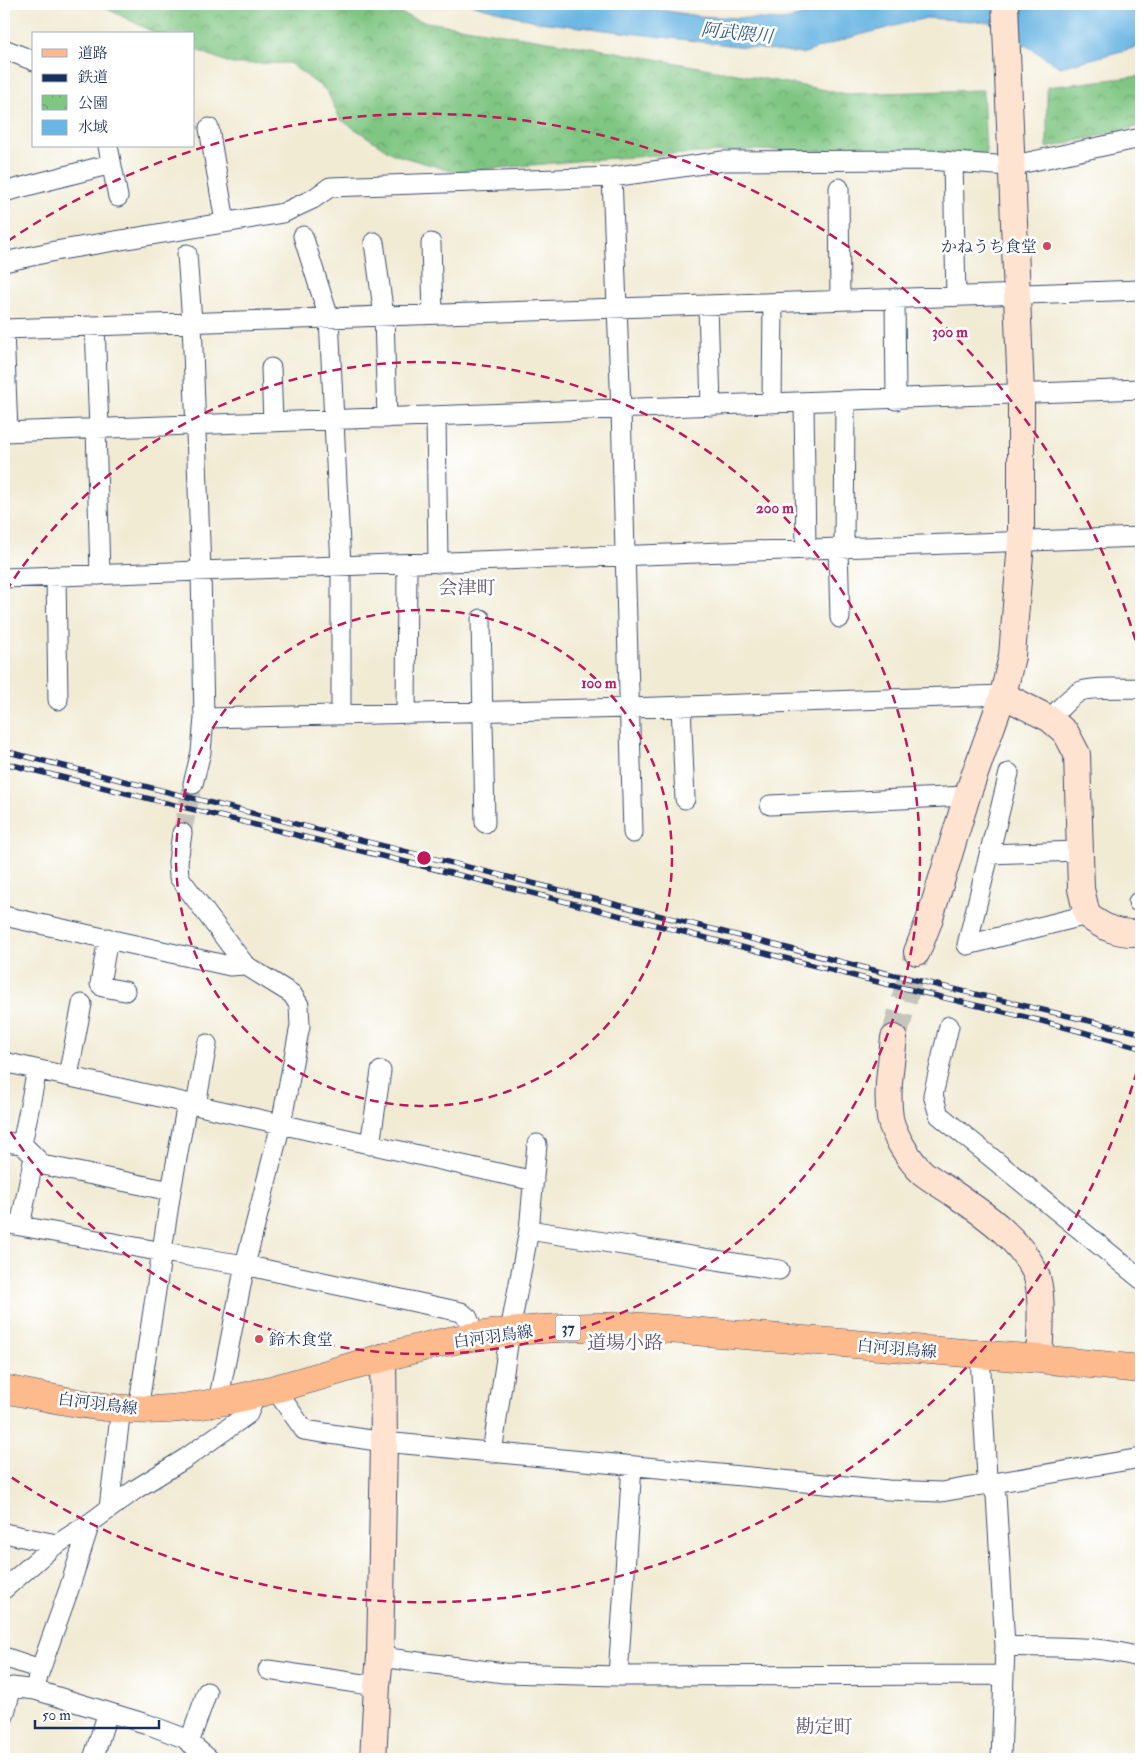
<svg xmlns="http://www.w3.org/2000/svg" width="1145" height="1763" viewBox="0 0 1145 1763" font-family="'IM FELL Double Pica','Noto Serif JP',serif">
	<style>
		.park { fill: url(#park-crowns); stroke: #4d7a70 }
		.water { fill: #69b5e3; stroke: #4272a0 }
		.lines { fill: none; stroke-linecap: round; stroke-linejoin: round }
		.street-tunnel { stroke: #c6c5bc; stroke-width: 19; stroke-dasharray: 19 9; stroke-linecap: butt }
		.secondary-tunnel { stroke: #c6c5bc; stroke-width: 26; stroke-dasharray: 26 13; stroke-linecap: butt }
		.street-casing { stroke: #3b4b70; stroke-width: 21 }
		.secondary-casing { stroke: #3b4b70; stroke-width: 28 }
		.primary-casing { stroke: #3b4b70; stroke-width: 29 }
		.street { stroke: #fff; stroke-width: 19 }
		.secondary { stroke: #fee3d1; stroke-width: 26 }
		.primary { stroke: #fcba8d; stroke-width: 28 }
		.rail-casing { stroke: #1b2f5e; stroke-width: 5.5 }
		.rail { stroke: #fff; stroke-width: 4; stroke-dasharray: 11; stroke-linecap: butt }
		.ring { fill: none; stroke: #c2185b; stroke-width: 2.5; stroke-dasharray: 9 6 }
		.poi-dot { fill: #d1495b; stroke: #fff; stroke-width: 2 }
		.labels { text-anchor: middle; stroke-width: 5; stroke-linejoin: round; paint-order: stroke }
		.shield { fill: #fff; stroke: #5f6d8e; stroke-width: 1 }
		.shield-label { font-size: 15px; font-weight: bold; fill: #1b2f5e }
		.poi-label { font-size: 16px; fill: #1b2f5e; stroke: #fff; text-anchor: end }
		.street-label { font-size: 16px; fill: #1b2f5e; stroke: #fff }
		.water-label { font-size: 18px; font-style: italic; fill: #365e8d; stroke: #fff }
		.quarter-label { font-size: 19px; fill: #635571; stroke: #fff }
		.centre { fill: #c2185b; stroke: #fff; stroke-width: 2.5 }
		.ring-label { font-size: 15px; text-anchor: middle; font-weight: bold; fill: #c2185b; stroke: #fff; stroke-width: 5; stroke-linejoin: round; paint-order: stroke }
	</style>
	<defs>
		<pattern id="park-crowns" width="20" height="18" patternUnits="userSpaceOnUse" patternTransform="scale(1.25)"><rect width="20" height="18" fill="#7fc682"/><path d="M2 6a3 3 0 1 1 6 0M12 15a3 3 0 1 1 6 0" fill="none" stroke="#67a16e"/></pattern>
	</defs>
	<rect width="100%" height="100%" fill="#fff"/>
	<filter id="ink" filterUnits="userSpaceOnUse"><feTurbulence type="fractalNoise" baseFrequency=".02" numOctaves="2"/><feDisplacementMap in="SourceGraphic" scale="10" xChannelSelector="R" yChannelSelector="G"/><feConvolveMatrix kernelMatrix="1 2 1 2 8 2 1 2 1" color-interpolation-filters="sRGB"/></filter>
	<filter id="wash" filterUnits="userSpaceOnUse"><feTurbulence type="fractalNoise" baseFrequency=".0096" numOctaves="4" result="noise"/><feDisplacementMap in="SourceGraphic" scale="20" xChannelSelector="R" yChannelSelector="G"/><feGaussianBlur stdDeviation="1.12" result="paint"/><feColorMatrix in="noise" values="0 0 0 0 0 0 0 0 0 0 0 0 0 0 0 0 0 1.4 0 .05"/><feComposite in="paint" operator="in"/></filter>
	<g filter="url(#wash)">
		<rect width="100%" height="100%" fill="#f1ebd4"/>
		<!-- park -->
		<path class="park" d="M98,4H375L421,21L611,51L847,94L983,90L986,154L754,150L598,159L455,172L393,154L340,119L327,91L289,63L232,64L194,49V34H157Z
			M1141,76V126L1047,148V87Z"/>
		<!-- water -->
		<path class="water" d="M470,4H622L699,16L784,20L823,11L840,4H1121L1141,7V46L1060,67L989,22L926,18L848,38L802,54L539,22Z"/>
	</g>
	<g filter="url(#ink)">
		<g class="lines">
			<!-- street-tunnel -->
			<path class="street-tunnel" d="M182,833L193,784"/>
			<!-- secondary-tunnel -->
			<path class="secondary-tunnel" d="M894,1038L917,952"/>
			<!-- street casing -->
			<g class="street-casing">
				<path id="street" d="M4,49L34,61
					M209,128L225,222
					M108,146L118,197
					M953,162L1010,166L1141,138
					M612,177L621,410L633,833
					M839,188L840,300
					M4,192L111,164
					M303,236L329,318L341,566V715
					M374,242L384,316L387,418
					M431,243L433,314
					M187,254L192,322L201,571L204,718L201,752L193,784
					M4,262L55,251L283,213L313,199L330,187L612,177L723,161L930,160L953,162L956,296
					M895,298L896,400
					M708,305L711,406
					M95,326L99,428
					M4,329L1141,290
					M4,329L8,432
					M271,368L273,422
					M804,403L806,550
					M772,404L773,303
					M436,416L438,563
					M96,428L100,575
					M4,432L1141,389
					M838,548L840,618
					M844,548L845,402
					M56,576L58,700
					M4,578L1141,537
					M481,619L485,823
					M681,706L685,799
					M406,714L407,564
					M204,718L630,708L1003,695
					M1050,719C1059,710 1067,699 1079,692C1089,686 1127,689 1141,688
					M1009,773L967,945L1087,915
					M770,805L967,796
					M182,833L178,862L179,877L245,965L292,994L299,1005L300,1026L281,1124L245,1265L218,1402
					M989,854L1080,851
					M1138,902H1141
					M4,916L230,966L245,965
					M108,938L100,984L103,987L125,991
					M949,1026L933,1095L939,1115L1141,1279
					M4,1062L534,1181
					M68,1076L82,1004
					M196,1105L207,1044
					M4,1142L22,1144L43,1165L171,1191
					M22,1144L37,1070
					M370,1145L381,1071
					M4,1223L163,1252L245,1265L461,1312L468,1318L475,1336
					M20,1226L34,1157
					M529,1230L779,1270
					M980,1355L987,1477L996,1495L1005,1646L1001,1759
					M275,1389L304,1430L384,1442L888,1490L941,1492L1141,1458
					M138,1410L171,1191L187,1103
					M492,1453L510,1331L529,1230L537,1144
					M109,1508L121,1408
					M4,1533L56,1544
					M4,1589L51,1548L90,1523L136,1489L186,1458L248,1414L256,1395
					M1005,1646C1050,1648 1097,1644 1141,1658
					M4,1657L40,1669
					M380,1657L504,1673L618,1676L1003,1675
					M268,1670L377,1686
					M618,1676L632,1466
					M35,1690L38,1676L69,1589L90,1523
					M4,1716L12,1687L35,1690L147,1724L184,1738L209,1759
					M189,1743L207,1692
					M93,1759L108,1712"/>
			</g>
			<!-- secondary casing -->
			<g class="secondary-casing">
				<path id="secondary" d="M1003,695L1050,719L1066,733L1077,754L1081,889L1087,915C1105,929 1118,934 1141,933
					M917,952L929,921L967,796L1003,695L1012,656L1021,542V393L1005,4
					M894,1038C891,1064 886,1092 890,1118C893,1134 910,1162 923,1173C932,1180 944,1187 954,1194C984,1214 1019,1238 1035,1272C1044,1291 1040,1337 1039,1359
					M373,1759L377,1686L380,1657L384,1442L383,1357"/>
			</g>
			<!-- primary casing -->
			<g class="primary-casing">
				<path id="primary" d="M4,1389C58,1399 113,1413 169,1409C243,1403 312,1377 382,1358C423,1346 467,1336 508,1332C548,1327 589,1327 630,1326L1039,1359L1141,1369"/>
			</g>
			<!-- street -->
			<use href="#street" class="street"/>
			<!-- secondary -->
			<use href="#secondary" class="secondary"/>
			<!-- primary -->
			<use href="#primary" class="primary"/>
			<!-- rail casing -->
			<g class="rail-casing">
				<path id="rail" d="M4,751L528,882L877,971L1141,1033
					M4,763L528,892L874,981L1042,1021L1141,1048"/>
			</g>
			<!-- rail -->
			<use href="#rail" class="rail"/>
		</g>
	</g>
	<!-- distance rings -->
	<g class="ring">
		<circle cx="424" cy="858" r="248"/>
		<path d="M6 591A496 496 0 1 1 6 1125"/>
		<path d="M1141 1057A744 744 0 0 1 8 1475M8 241A744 744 0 0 1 1141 659"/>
	</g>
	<!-- markers -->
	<g class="poi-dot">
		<circle cx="1047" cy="246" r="5"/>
		<circle cx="259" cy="1339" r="5"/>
	</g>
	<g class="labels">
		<!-- shield labels -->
		<rect class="shield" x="555.5" y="1315.5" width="25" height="25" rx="4"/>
		<g class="shield-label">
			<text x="568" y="1333">37</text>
		</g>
		<!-- poi labels -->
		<g class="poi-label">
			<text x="1037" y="252">かねうち食堂</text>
			<text x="269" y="1345" text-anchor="start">鈴木食堂</text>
		</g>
		<!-- street labels -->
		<g class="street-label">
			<text transform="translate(493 1336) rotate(-8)" y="6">白河羽鳥線</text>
			<text transform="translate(897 1348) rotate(5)" y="6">白河羽鳥線</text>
			<text transform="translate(98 1403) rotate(7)" y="6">白河羽鳥線</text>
		</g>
		<!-- water labels -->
		<g class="water-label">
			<text transform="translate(737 33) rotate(6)" y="6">阿武隈川</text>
		</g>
		<!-- quarter labels -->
		<g class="quarter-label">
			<text x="467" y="594">会津町</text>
			<text x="625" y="1349">道場小路</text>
			<text x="824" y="1733">勘定町</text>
		</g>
	</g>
	<circle cx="424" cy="858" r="8" class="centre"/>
	<g class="ring-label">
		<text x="950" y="337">300 m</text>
		<text x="775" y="513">200 m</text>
		<text x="599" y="688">100 m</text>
	</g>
	<!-- margin -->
	<rect width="1145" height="1763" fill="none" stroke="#fff" stroke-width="20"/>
	<!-- legend -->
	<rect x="32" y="32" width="162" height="115" fill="#ffffff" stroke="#a4acbf"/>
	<rect x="42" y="49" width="25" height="8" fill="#fcba8d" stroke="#a4acbf"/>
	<text x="78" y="58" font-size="15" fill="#1b2f5e">道路</text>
	<rect x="42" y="74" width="25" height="8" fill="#1b2f5e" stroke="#a4acbf"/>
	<text x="78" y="82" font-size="15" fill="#1b2f5e">鉄道</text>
	<rect x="42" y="95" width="25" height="15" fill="url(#park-crowns)" stroke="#a4acbf"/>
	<text x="78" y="108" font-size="15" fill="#1b2f5e">公園</text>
	<rect x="42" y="120" width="25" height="15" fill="#69b5e3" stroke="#a4acbf"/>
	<text x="78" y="132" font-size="15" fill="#1b2f5e">水域</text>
	<!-- scale -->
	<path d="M35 1720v8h124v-8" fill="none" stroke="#1b2f5e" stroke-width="2.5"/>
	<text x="42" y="1720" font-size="15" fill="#1b2f5e" stroke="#ffffff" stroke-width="4" paint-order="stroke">50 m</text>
</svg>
